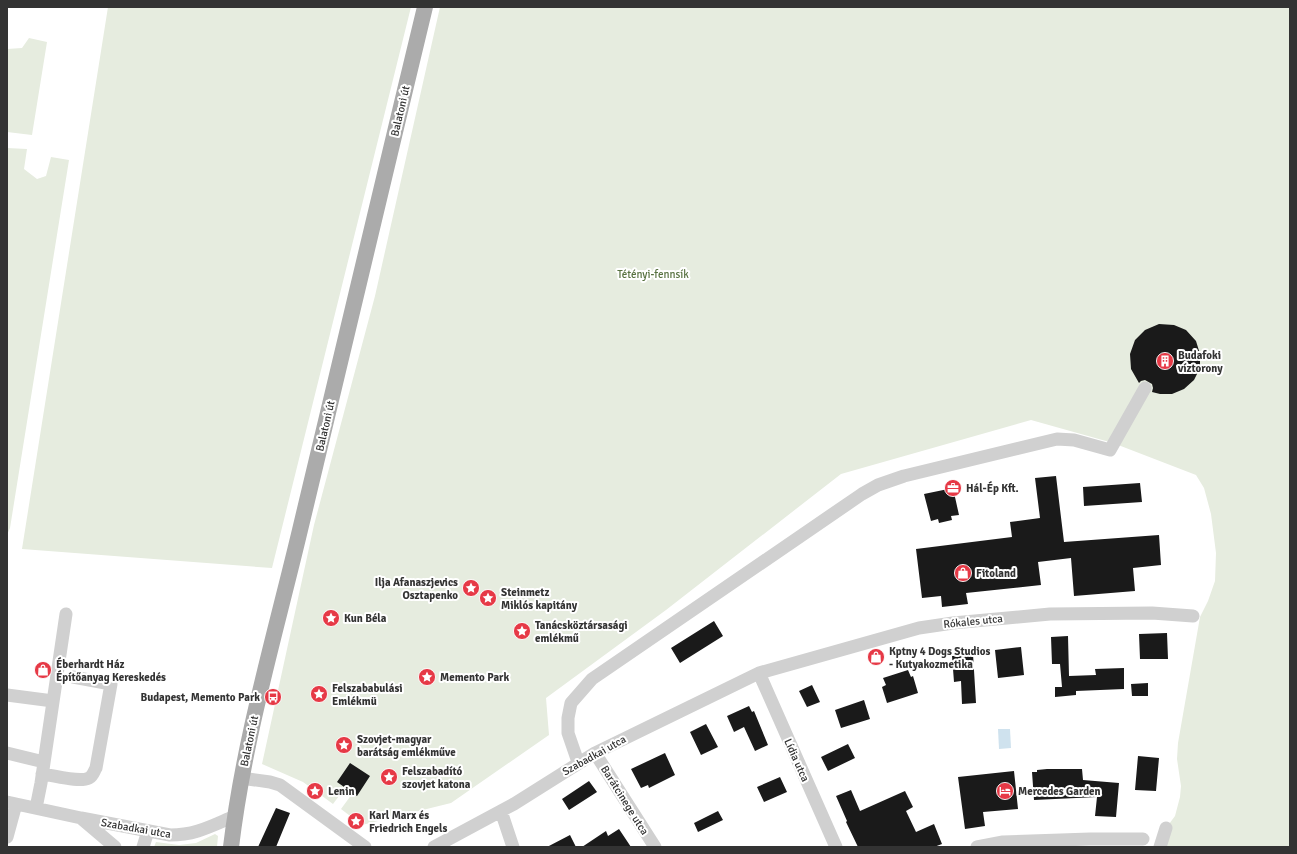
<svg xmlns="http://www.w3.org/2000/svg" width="1297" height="854" viewBox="0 0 1297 854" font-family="Signika,sans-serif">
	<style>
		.green { fill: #e6ecdf }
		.water { fill: #cfe2ee }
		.building { fill: #1a1a1a }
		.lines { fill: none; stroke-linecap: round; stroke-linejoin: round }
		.minor { stroke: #d0d0d0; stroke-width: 13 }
		.major { stroke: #ababab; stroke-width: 16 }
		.labels { text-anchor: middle; stroke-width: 4; stroke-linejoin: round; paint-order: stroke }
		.street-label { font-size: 11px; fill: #333; stroke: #fff }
		.park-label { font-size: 11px; fill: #56703f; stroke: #fff }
		.poi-label { font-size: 11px; font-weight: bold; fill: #333; stroke: #fff; text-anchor: start }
	</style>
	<rect width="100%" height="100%" fill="#fff"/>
	<!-- green -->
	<path class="green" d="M108,7H411L272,568L22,549Z
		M440,7H1290V847H1160L1166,828L1175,816L1180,797L1181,786L1177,759L1178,743L1200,617L1208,601L1215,581L1216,553L1211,514L1204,488L1196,475L1113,443L1031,420L841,474L666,610L546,698L549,735L451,803L362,825L341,809L352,794L345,788L333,804L303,782L262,764L314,525L375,296Z
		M29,38L47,42L32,135L7,132V49L22,48Z
		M7,148L27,149L24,169L37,179L46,176L51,157L69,160L10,528L7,535Z
		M215,834L218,836L217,847H154L156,842L179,845L196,843Z"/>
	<!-- water -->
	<path class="water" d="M998,729H1010L1011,748L999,749Z"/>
	<!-- building -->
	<path class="building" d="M1159,324L1174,325L1186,330L1196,341L1200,354V368L1194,380L1184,389L1172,394H1160L1152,392L1153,388L1152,384L1145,380L1141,381L1139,383L1131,369L1130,354L1135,340L1145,330Z
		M1056,476L1064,542L1159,535L1161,565L1133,568L1135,591L1074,596L1071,558L1038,562L1041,585L966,593L968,604L942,607L941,596L922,598L916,549L1012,537L1010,522L1040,518L1035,478Z
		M1140,483L1142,502L1084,506L1083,487Z
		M953,488L959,515L951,516L952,520L939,523L938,519L931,521L924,494Z
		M714,621L723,636L680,663L671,648Z
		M1167,633L1168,659H1140L1139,634Z
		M1068,636L1069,676L1096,675L1095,669L1124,668V689L1076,691V695L1055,697V687H1062L1060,664H1052L1051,637Z
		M1021,647L1024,675L998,678L995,650Z
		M973,654L976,703L962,704L961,681L954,682L952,656Z
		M908,670L911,677L913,676L918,693L887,703L882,687L886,685L883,678Z
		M1148,683V696H1132L1131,684Z
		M812,685L820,702L807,707L799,691Z
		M864,700L870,719L841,728L835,710Z
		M749,706L752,712L754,711L768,745L755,751L744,727L734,732L727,716Z
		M706,724L718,747L701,755L690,732Z
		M848,744L855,758L828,771L821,757Z
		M665,753L675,775L649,788L648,785L641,788L631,769Z
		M1138,756L1159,758L1156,791L1135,790Z
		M350,763L370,776L357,796L337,782Z
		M1047,769H1082L1083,780L1119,783L1116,817L1095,816L1097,797L1034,800L1032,772H1037V770Z
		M1014,771L1018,809L983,812L985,826L965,829L958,777Z
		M780,777L787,792L764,802L757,787Z
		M589,781L597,792L569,810L562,799Z
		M851,790L860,811L905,791L913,807L906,811L916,832L934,824L942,844L934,847H858L846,822L847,821L836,796Z
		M276,808L290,813L276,847H258Z
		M718,811L723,820L698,832L694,823Z
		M619,829L631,847H582L606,831L608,836Z
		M570,835L576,847H547Z"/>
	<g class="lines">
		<!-- minor -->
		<path class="minor" d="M759,673L836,847
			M7,695L53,701
			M7,753L44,762
			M595,753L655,847
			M578,762L568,733V718L571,703L592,679L862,494L878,485L904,476L1057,439L1074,440L1110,450L1145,388
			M42,774C53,775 79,783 89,778C93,776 94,771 96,768L111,684L73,677
			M241,778L270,782L280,785L365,847
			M7,802L81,818L170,835C196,835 211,826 235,816
			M36,808L41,783L66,614
			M501,811L513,847
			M82,819L115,847
			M7,837L16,804
			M143,847L148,831
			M434,847L514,804L595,753L759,673L919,628L953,623L1050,614L1152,613L1193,616
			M977,847L1003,842L1090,839H1143
			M1160,847L1166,828"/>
		<!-- major -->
		<path class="major" d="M231,847C244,739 275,635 300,530C342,355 383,181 425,7"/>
	</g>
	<!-- icons -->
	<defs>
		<g id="building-disc" transform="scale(0.9)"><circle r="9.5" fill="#e63946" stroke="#fff"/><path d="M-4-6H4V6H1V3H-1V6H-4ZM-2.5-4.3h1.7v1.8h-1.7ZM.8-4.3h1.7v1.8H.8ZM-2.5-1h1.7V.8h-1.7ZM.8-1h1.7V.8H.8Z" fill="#fff"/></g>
		<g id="office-disc" transform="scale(0.9)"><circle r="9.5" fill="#e63946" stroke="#fff"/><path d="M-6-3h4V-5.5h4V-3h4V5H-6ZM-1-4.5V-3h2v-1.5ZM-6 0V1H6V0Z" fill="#fff"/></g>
		<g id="shop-disc" transform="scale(0.9)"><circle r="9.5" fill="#e63946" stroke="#fff"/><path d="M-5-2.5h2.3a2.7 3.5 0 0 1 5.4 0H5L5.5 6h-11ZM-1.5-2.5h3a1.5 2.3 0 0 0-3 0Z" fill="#fff"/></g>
		<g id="sight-disc" transform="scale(0.9)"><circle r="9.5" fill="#e63946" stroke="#fff"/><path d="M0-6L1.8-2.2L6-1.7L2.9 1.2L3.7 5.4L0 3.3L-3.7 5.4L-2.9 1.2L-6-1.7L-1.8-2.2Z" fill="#fff"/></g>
		<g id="bus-disc" transform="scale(0.9)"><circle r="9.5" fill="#e63946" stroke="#fff"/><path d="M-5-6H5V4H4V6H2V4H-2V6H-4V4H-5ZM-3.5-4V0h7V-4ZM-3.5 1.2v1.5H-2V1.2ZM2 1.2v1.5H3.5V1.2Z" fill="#fff"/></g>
		<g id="hotel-disc" transform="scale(0.9)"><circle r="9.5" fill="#e63946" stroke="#fff"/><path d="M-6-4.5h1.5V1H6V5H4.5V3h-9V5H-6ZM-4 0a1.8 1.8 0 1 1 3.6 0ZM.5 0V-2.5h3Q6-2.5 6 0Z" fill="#fff"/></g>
	</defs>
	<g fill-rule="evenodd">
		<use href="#building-disc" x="1165" y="361"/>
		<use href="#office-disc" x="953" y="488"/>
		<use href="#shop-disc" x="963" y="573"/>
		<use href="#sight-disc" x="471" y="588"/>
		<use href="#sight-disc" x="488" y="598"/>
		<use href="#sight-disc" x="331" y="618"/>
		<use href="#sight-disc" x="522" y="631"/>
		<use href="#shop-disc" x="876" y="657"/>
		<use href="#shop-disc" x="43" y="670"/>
		<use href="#sight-disc" x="427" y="677"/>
		<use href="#sight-disc" x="319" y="694"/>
		<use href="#bus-disc" x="273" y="697"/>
		<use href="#sight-disc" x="344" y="745"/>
		<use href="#sight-disc" x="389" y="777"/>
		<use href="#sight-disc" x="315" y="791"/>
		<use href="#hotel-disc" x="1005" y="791"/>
		<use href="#sight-disc" x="356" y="821"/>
	</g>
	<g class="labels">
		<!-- street labels -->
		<g class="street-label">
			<text transform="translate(400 111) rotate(-77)" y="4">Balatoni út</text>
			<text transform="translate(325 426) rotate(-77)" y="4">Balatoni út</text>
			<text transform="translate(973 621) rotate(-6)" y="4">Rókales utca</text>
			<text transform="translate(249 741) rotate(-78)" y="4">Balatoni út</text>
			<text transform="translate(594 755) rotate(-29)" y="4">Szabadkai utca</text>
			<text transform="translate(797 760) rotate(66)" y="4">Lídia utca</text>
			<text transform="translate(625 800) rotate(58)" y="4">Barátcinege utca</text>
			<text transform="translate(136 828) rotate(10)" y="4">Szabadkai utca</text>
		</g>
		<!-- park labels -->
		<g class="park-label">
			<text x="653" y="278">Tétényi-fennsík</text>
		</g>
		<!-- poi labels -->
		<g class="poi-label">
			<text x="1178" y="359">Budafoki<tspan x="1178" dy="13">víztorony</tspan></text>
			<text x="966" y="492">Hál-Ép Kft.</text>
			<text x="976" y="577">Fitoland</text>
			<text x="458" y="586" text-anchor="end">Ilja Afanaszjevics<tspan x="458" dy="13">Osztapenko</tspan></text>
			<text x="501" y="596">Steinmetz<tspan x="501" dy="13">Miklós kapitány</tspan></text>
			<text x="344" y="622">Kun Béla</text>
			<text x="535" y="629">Tanácsköztársasági<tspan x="535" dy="13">emlékmű</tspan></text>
			<text x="889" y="655">Kptny 4 Dogs Studios<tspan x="889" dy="13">- Kutyakozmetika</tspan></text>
			<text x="56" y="668">Éberhardt Ház<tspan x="56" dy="13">Építőanyag Kereskedés</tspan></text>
			<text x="440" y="681">Memento Park</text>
			<text x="332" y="692">Felszababulási<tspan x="332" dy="13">Emlékmü</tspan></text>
			<text x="260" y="701" text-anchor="end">Budapest, Memento Park</text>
			<text x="357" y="743">Szovjet-magyar<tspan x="357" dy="13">barátság emlékműve</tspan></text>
			<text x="402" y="775">Felszabadító<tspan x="402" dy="13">szovjet katona</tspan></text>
			<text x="328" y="795">Lenin</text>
			<text x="1018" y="795">Mercedes Garden</text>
			<text x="369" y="819">Karl Marx és<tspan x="369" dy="13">Friedrich Engels</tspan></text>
		</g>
	</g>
	<!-- border -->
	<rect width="1297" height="854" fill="none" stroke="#333333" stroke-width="16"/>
</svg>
